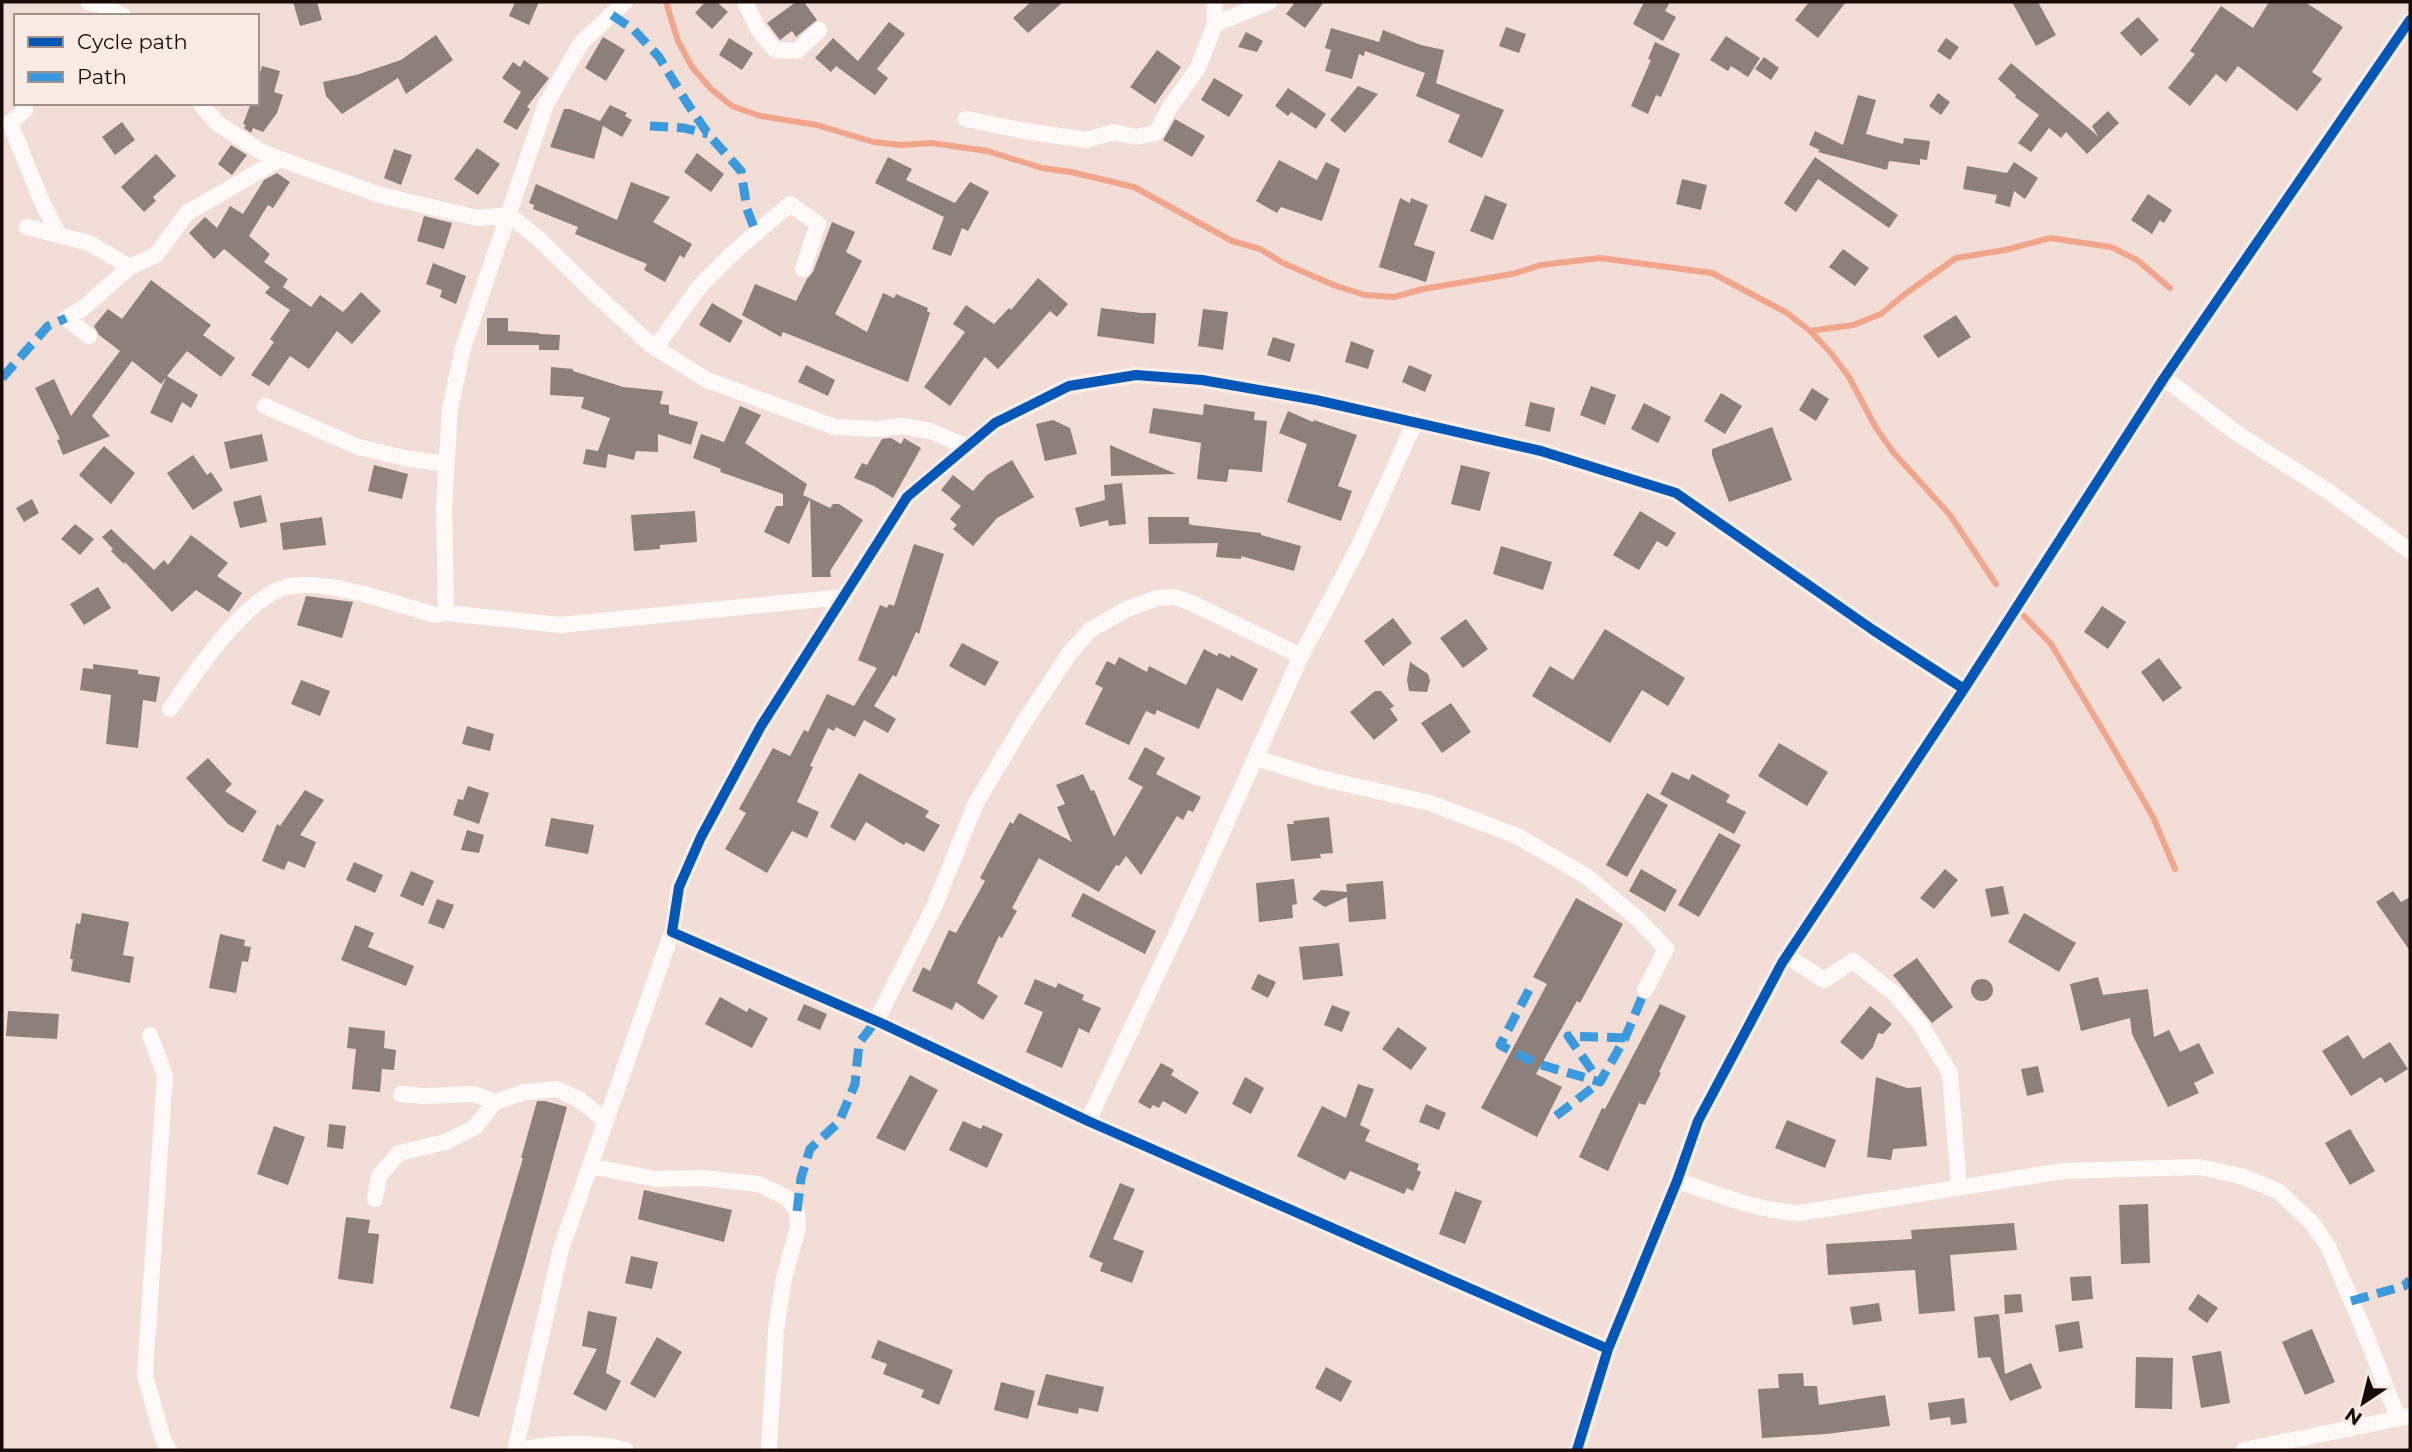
<svg xmlns="http://www.w3.org/2000/svg" width="2412" height="1452" viewBox="0 0 2412 1452" font-family="Montserrat,sans-serif">
	<style>
		.lines { fill: none; stroke-linecap: round; stroke-linejoin: round }
		.stream { stroke: #f1a68c; stroke-width: 6 }
		.building { fill: #8d7f7a }
		.minor { stroke: #fdfaf9; stroke-width: 16 }
		.quiet { stroke: #3b99dd; stroke-width: 9; stroke-dasharray: 18 9; stroke-linecap: butt }
		.cycleway-casing { stroke: #faebe5; stroke-width: 15 }
		.cycleway { stroke: #0057b8; stroke-width: 10 }
	</style>
	<rect width="100%" height="100%" fill="#f2ded6"/>
	<g class="lines">
		<!-- stream -->
		<path class="stream" d="M666,2L678,41L692,67L711,89L732,106L760,116L817,125L873,142L901,145L932,143L987,151L1042,168L1071,172L1134,187L1232,241L1260,249L1283,263L1336,286L1365,295L1394,297L1423,289L1512,274L1541,265L1600,258L1712,273L1787,313L1810,331L1831,353L1849,377L1876,428L1893,452L1950,515L1996,584
			M1810,331L1853,325L1881,314L1905,294L1956,258L2005,250L2050,238L2111,247L2137,260L2170,288
			M2024,616L2051,644L2111,744L2153,817L2175,869"/>
	</g>
	<!-- building -->
	<path class="building" d="M293,2H317L322,20L300,26Z
		M515,2H539L529,25L509,16Z
		M705,2H717L728,12L712,29L695,13Z
		M796,2H804L817,20L796,37L792,31L780,40L767,23Z
		M1031,2H1063L1028,33L1013,18Z
		M1295,2H1324L1305,28L1286,14Z
		M1644,2H1670L1665,11L1676,17L1663,41L1633,24Z
		M1809,2H1846L1818,38L1795,20Z
		M2012,2H2038L2056,35L2036,46Z
		M2269,2H2305L2343,27L2312,72L2322,79L2297,111L2238,66L2226,82L2216,74L2190,106L2168,88L2195,54L2190,51L2221,6L2253,28Z
		M2138,17L2159,40L2141,56L2120,33Z
		M889,22L905,34L877,69L888,78L875,95L836,66L831,72L815,58L833,38L858,61Z
		M1506,27L1526,34L1519,53L1499,46Z
		M1331,28L1379,42L1383,30L1421,45L1444,50L1436,83L1504,110L1482,158L1448,142L1460,115L1416,96L1425,73L1365,51L1364,56L1359,54L1352,79L1325,71L1331,50L1325,48Z
		M1246,32L1263,41L1257,52L1238,47Z
		M436,35L453,60L406,94L398,78L342,114L326,96L323,82L356,75L401,60Z
		M1726,36L1760,58L1748,77L1731,66L1728,71L1710,60Z
		M603,37L625,50L606,81L585,68Z
		M729,38L753,53L742,70L719,55Z
		M1946,38L1959,47L1950,60L1937,51Z
		M1655,42L1680,54L1661,97L1656,95L1648,114L1631,106L1651,60L1648,59Z
		M1157,50L1181,67L1155,104L1130,87Z
		M1764,57L1779,68L1771,80L1755,69Z
		M524,60L549,78L527,107L530,109L517,130L503,122L521,92L502,78L513,62L520,67Z
		M2011,63L2098,136L2092,126L2108,111L2119,123L2087,154L2066,132L2061,138L2049,128L2031,152L2018,143L2039,115L2015,97L2016,95L1998,79Z
		M262,66L280,71L274,92L283,95L277,113L263,132L253,128L251,133L244,128L246,125L243,124L251,103H257V83Z
		M1214,78L1243,95L1229,117L1201,100Z
		M1358,86L1378,94L1345,133L1330,120Z
		M1288,88L1326,114L1316,129L1291,112L1288,116L1275,106Z
		M1938,93L1950,102L1941,115L1929,106Z
		M1858,95L1876,100L1866,134L1903,144L1904,138L1930,141L1927,160L1920,159V165L1889,161L1887,170L1818,152L1820,150L1809,145L1815,131L1843,145Z
		M610,105L627,113L625,116L632,120L622,137L603,126L594,159L550,147L564,109H570L600,121Z
		M1175,119L1205,136L1192,157L1163,140Z
		M122,122L135,140L115,155L102,137Z
		M231,145L247,155L232,175L218,164Z
		M477,148L500,164L478,195L454,179Z
		M394,149L412,155L401,185L384,178Z
		M697,153L724,174L711,192L684,172Z
		M156,154L176,176L153,197L156,201L144,212L121,187Z
		M888,157L912,169L906,180L955,203L970,182L989,192L968,231L962,228L951,256L932,249L944,217L875,183Z
		M1815,157L1898,215L1889,228L1818,179L1796,212L1784,203Z
		M1279,160L1317,180L1326,162L1340,169L1322,221L1281,207L1277,213L1256,201Z
		M2014,162L2038,178L2025,199L2014,191L2010,207L1995,203L1997,195L1963,189L1967,166L2007,173Z
		M277,173L290,182L273,208L268,205L249,236L270,254L264,262L288,279L283,287L311,307L320,295L343,312L361,292L381,311L352,344L337,331L309,369L290,356L269,386L251,375L274,342L270,339L290,310L265,293L270,287L224,249L214,259L189,233L205,217L217,228L230,206L243,214L264,180Z
		M1682,179L1707,185L1701,210L1676,204Z
		M631,182L670,197L653,222L692,244L684,258L680,255L665,282L644,270L647,264L575,234L578,227L533,209L534,205L529,203L536,184L617,220Z
		M2148,194L2172,210L2164,223L2160,220L2152,234L2131,220Z
		M1485,195L1507,204L1493,240L1470,231Z
		M1400,198L1410,203L1411,198L1428,205L1414,245L1435,252L1426,282L1379,267Z
		M424,216L452,223L444,249L417,241Z
		M832,222L855,232L846,252L862,261L835,314L867,332L883,293L894,298L896,294L928,308L927,311L930,313L908,382L783,332L781,337L742,315L755,284L796,301L807,279L813,272Z
		M1843,249L1869,268L1855,286L1829,267Z
		M433,263L466,276L456,304L440,297L442,290L426,284Z
		M1038,278L1068,304L1057,317L1050,311L998,369L985,357L950,406L924,387L965,332L953,324L966,305L994,324L1009,308L1011,310Z
		M151,280L211,325L203,335L235,358L221,377L187,351L167,376L198,395L191,408L182,402L172,423L150,413L166,378L161,384L132,361L92,416L110,436L63,455L57,440L60,439L35,388L54,379L71,416L120,351L99,335L94,326L108,309L122,319Z
		M712,303L743,321L730,343L699,325Z
		M1101,308L1141,313H1156L1154,344L1097,336Z
		M1203,309L1228,312L1223,350L1198,346Z
		M1956,315L1971,337L1938,358L1923,336Z
		M487,318H508V331L539,333V345H487Z
		M539,334L560,335L559,350H539Z
		M1273,337L1295,344L1290,362L1267,355Z
		M1351,341L1374,350L1368,369L1345,362Z
		M806,365L835,380L828,396L798,382Z
		M1409,365L1432,375L1425,392L1402,382Z
		M551,367L573,369V371L623,387L663,391L660,404L669,405V414L698,422L691,445L658,434V452L636,451L634,460L608,454L606,468L583,464L586,449L598,451L610,418L581,408L584,397L550,395Z
		M1591,386L1616,395L1605,425L1580,415Z
		M1812,388L1829,399L1816,421L1799,410Z
		M1721,393L1742,406L1725,434L1704,421Z
		M1530,402L1555,408L1550,432L1525,426Z
		M1644,403L1671,417L1658,443L1631,429Z
		M1204,404L1255,412L1254,420L1267,421L1262,472L1229,469L1227,482L1197,479L1201,443L1149,433L1153,408L1203,415Z
		M740,406L761,415L745,443L807,484L803,495L830,508L833,504H839L863,520L830,571L831,577H812L810,499L789,544L764,532L776,506H783V494L720,472L721,469L693,458L701,434L724,442Z
		M1288,411L1313,422L1314,420L1357,435L1338,486L1352,491L1341,521L1287,502L1307,444L1279,433Z
		M1053,420L1070,428L1077,454L1045,461L1036,424Z
		M1772,427L1792,480L1729,502L1712,455V449Z
		M262,434L268,461L230,469L224,442Z
		M891,438L901,444L904,438L921,448L893,498L874,486L854,478L862,463L867,465L882,439Z
		M1110,445L1176,474L1111,476Z
		M104,446L135,473L111,504L79,475Z
		M193,455L207,475L211,472L223,490L193,510L167,473Z
		M1012,460L1034,497L997,518L973,546L953,529L957,525L950,519L961,506L941,490L953,475L973,491L987,475Z
		M374,465L408,474L402,499L368,491Z
		M1461,465L1490,472L1480,511L1451,504Z
		M1122,483L1126,524L1109,526L1108,520L1080,527L1075,508L1105,500L1104,485Z
		M261,495L267,522L240,528L233,502Z
		M32,499L39,513L24,522L16,508Z
		M695,511L697,542L660,545V549L634,551L631,515Z
		M1640,511L1676,533L1667,547L1657,541L1639,570L1613,555Z
		M322,517L326,545L283,550L280,523Z
		M1148,517H1189V524L1192,525L1261,533V535L1301,546L1294,571L1241,556V559L1216,557L1218,543L1149,544Z
		M75,524L94,539L80,555L61,539Z
		M111,529L154,570L164,560L168,565L191,535L228,563L217,576L242,593L229,612L196,590L172,612L125,562L124,564L111,551L113,549L102,537Z
		M914,544L944,554L919,634L916,632L896,677L893,675L874,706L896,719L888,733L864,720L855,737L836,727L834,731L828,728L810,766L813,767L797,802L819,812L807,838L792,831L767,873L725,849L746,813L739,809L773,748L790,756L804,730L808,732L827,694L854,706L877,668L858,660L880,605L887,608L889,604L894,606Z
		M1501,546L1552,562L1543,590L1493,574Z
		M98,587L111,608L84,625L70,604Z
		M306,596L353,602L342,638L297,625Z
		M2102,606L2126,622L2108,649L2084,632Z
		M1393,618L1412,643L1383,666L1364,641Z
		M1466,619L1488,649L1463,668L1440,638Z
		M1605,629L1685,678L1668,706L1642,690L1610,743L1532,696L1550,666L1573,680Z
		M962,643L999,662L985,686L949,666Z
		M1204,649L1217,656L1219,653L1230,658L1231,655L1258,669L1242,701L1217,688L1199,729L1157,710L1155,715L1146,711L1129,745L1085,724L1103,688L1095,684L1107,661L1115,665L1119,657L1147,672L1149,666L1186,685Z
		M2159,658L2182,688L2163,702L2141,672Z
		M1410,662L1428,674L1430,681L1427,692L1409,691L1407,680Z
		M93,664L138,670V674L160,677L156,702L143,700L138,748L106,744L111,695L80,690L83,668L93,669Z
		M301,680L330,691L320,716L291,704Z
		M1375,691H1381L1394,706L1390,709L1398,720L1374,740L1350,712Z
		M1451,703L1471,732L1442,753L1421,723Z
		M467,726L494,734L490,751L462,744Z
		M1779,743L1828,772L1807,806L1758,776Z
		M1145,747L1165,758L1156,774L1201,797L1193,812L1188,810L1183,820L1177,816L1141,875L1126,856L1119,866L1116,865L1099,892L1039,858L1012,908L1017,911L1002,938L999,936L977,983L998,996L983,1020L956,1002L952,1010L912,991L923,967L930,971L949,930L956,933L985,881L980,878L1010,822L1013,824L1019,813L1072,842L1057,807L1065,804L1056,785L1083,774L1091,791L1094,790L1114,837L1143,787L1128,779Z
		M208,758L232,784L225,791L257,811L243,833L228,824L186,778Z
		M1672,772L1689,780L1692,774L1730,795L1726,802L1746,812L1734,834L1660,794Z
		M859,773L929,811L925,817L940,825L924,852L906,842L904,845L866,822L855,841L830,827Z
		M468,786L489,793L479,824L453,815L458,799L463,800Z
		M305,790L324,800L300,835L316,842L305,868L288,861L284,870L262,861L277,824L280,826Z
		M1647,793L1668,805L1627,877L1606,865Z
		M1329,817L1333,853L1320,854L1321,858L1291,861L1287,824H1294L1293,821Z
		M551,818L594,825L588,854L545,846Z
		M467,830L484,835L479,853L461,850Z
		M1719,833L1741,845L1699,917L1678,905Z
		M354,862L383,875L375,893L346,880Z
		M1641,869L1677,890L1665,912L1629,891Z
		M1945,869L1958,880L1934,909L1920,898Z
		M411,871L434,881L423,906L400,896Z
		M1294,879L1297,904L1292,905L1293,918L1259,922L1256,883Z
		M1383,881L1386,919L1349,922L1347,897L1325,907L1312,899L1321,890L1347,892L1346,884Z
		M2003,886L2009,914L1991,917L1985,889Z
		M2393,891L2401,902L2410,897V951L2376,902Z
		M1083,893L1156,931L1145,954L1071,916Z
		M1576,898L1623,924L1580,1003L1577,1001L1536,1074L1562,1087L1537,1137L1481,1108L1547,984L1533,977Z
		M437,899L454,905L444,929L428,923Z
		M82,913L129,922L123,955L134,957L130,983L71,971L73,959H70L76,923L80,924Z
		M2024,913L2076,943L2059,972L2008,942Z
		M355,925L374,933L368,947L414,966L406,986L341,960Z
		M220,934L245,940L244,946L251,947L248,962L242,961L236,993L209,988Z
		M1339,943L1343,976L1303,980L1299,947Z
		M1917,958L1953,1007L1932,1023L1893,975Z
		M1258,974L1276,982L1268,998L1251,989Z
		M2098,977L2103,995L2148,989L2154,1037L2169,1030L2180,1052L2199,1043L2214,1073L2194,1083L2199,1093L2168,1107L2132,1034L2130,1018L2081,1031L2070,984Z
		M1035,979L1056,988L1058,983L1084,995L1082,1000L1101,1008L1089,1033L1079,1028L1062,1068L1026,1052L1043,1012L1024,1004Z
		M1971 990a11 11 0 1 1 22 0a11 11 0 1 1-22 0Z
		M720,997L747,1012L749,1008L768,1018L752,1048L705,1024Z
		M804,1004L827,1014L820,1030L797,1020Z
		M1660,1004L1686,1016L1659,1072L1661,1073L1645,1105L1639,1103L1608,1171L1579,1157L1602,1108L1605,1109Z
		M1332,1005L1350,1012L1342,1032L1324,1025Z
		M1870,1006L1892,1024L1883,1034L1878,1033L1873,1047L1862,1060L1840,1042Z
		M8,1011L59,1014L57,1039L6,1036Z
		M349,1027L385,1031L384,1048L396,1050L394,1070L382,1069L380,1092L352,1089L356,1049L347,1048Z
		M1398,1027L1427,1048L1411,1070L1382,1049Z
		M2348,1035L2363,1059L2390,1042L2408,1069L2385,1083L2381,1077L2351,1096L2322,1051Z
		M1161,1063L1174,1070L1171,1075L1199,1092L1186,1114L1163,1101L1159,1108L1153,1105L1150,1109L1138,1102Z
		M2038,1066L2044,1092L2027,1096L2021,1069Z
		M910,1075L938,1090L905,1151L876,1138Z
		M1245,1077L1264,1088L1251,1114L1232,1104Z
		M1876,1077L1907,1088L1921,1087L1927,1146L1893,1149L1891,1160L1867,1157Z
		M1358,1084L1374,1089L1360,1125L1370,1130L1365,1141L1419,1164L1417,1170L1421,1172L1413,1191L1407,1188L1404,1194L1350,1171L1345,1180L1297,1156L1322,1106L1346,1118Z
		M537,1101H545L567,1107L524,1265L479,1417L450,1408L523,1158H521Z
		M1426,1104L1446,1113L1439,1130L1419,1122Z
		M1787,1120L1836,1140L1825,1168L1775,1148Z
		M963,1121L981,1129L983,1125L1003,1134L987,1168L949,1150Z
		M329,1124L346,1126L343,1149L327,1147Z
		M274,1126L305,1137L288,1185L257,1174Z
		M2350,1129L2375,1171L2350,1185L2325,1143Z
		M1120,1183L1135,1189L1113,1239L1144,1251L1132,1283L1100,1271L1103,1263L1089,1257Z
		M644,1190L732,1210L724,1242L638,1219Z
		M1455,1191L1482,1201L1465,1244L1439,1234Z
		M2148,1204L2150,1263L2121,1264L2119,1205Z
		M346,1217L370,1220L368,1233L379,1234L373,1284L338,1279Z
		M2014,1223L2017,1250L1950,1255L1955,1311L1919,1314L1915,1270L1828,1275L1826,1244L1912,1239L1911,1230Z
		M631,1256L658,1262L652,1289L625,1283Z
		M2091,1276L2093,1299L2072,1301L2070,1277Z
		M2021,1294L2023,1312L2005,1314L2004,1295Z
		M2198,1294L2218,1308L2207,1323L2188,1309Z
		M1879,1303L1882,1321L1853,1325L1850,1307Z
		M588,1311L617,1317L606,1373L621,1381L606,1411L573,1394L597,1349L582,1346Z
		M1999,1314L2005,1374L2031,1363L2042,1388L2010,1401L1990,1357L1978,1358L1974,1317Z
		M2079,1321L2083,1348L2059,1352L2055,1325Z
		M2312,1329L2335,1382L2305,1395L2282,1342Z
		M657,1337L682,1352L655,1398L630,1384Z
		M878,1340L953,1370L939,1405L921,1397L924,1390L883,1374L887,1364L871,1358Z
		M2221,1351L2230,1403L2201,1408L2192,1356Z
		M2136,1357L2173,1358L2172,1409L2135,1408Z
		M1326,1367L1352,1381L1341,1402L1315,1388Z
		M1803,1373L1804,1386H1817L1819,1405L1885,1395L1890,1426L1826,1434L1762,1438L1758,1389L1779,1388L1778,1374Z
		M1046,1374L1104,1387L1098,1412L1079,1408L1078,1414L1037,1405Z
		M1001,1382L1035,1391L1028,1419L994,1410Z
		M1964,1398L1967,1423L1951,1425L1950,1417L1930,1420L1928,1403Z"/>
	<g class="lines">
		<!-- minor -->
		<path class="minor" d="M88,2L103,6L123,16
			M745,2L758,29L775,50L797,51L819,30
			M1215,24V2
			M200,103L217,123L260,151L280,159L380,195L478,218L509,215L539,239L593,292L651,345L707,380L835,427L878,429L902,426L930,431L968,447
			M25,110L10,123L42,202L59,235
			M966,119L1025,131L1087,140L1113,132L1136,137L1156,133L1170,107L1198,68L1215,24L1269,2
			M27,227L89,243L130,267L156,255L187,213L280,159
			M89,336L66,318L82,309L130,267
			M655,348L700,286L733,253L790,204L818,224L803,269
			M2164,378L2238,434L2329,492L2410,551
			M265,406L358,447L409,459L440,463L446,466
			M446,613L444,507L450,409L463,348L546,104L581,43L625,2
			M170,709C194,674 243,601 283,588C322,576 396,604 435,615L446,613L560,625L843,597
			M1256,758L1320,778L1430,803L1517,836L1586,876L1639,920L1666,949L1645,990
			M1787,956L1824,980L1853,961L1895,994L1921,1025L1950,1073L1959,1187
			M876,1021L934,907L976,803L1023,724L1069,654L1090,630L1127,609L1157,598L1175,597L1194,604L1301,656
			M150,1035L165,1075L145,1375L163,1439L169,1450
			M401,1094L424,1096L474,1094L495,1102L525,1092L557,1089L580,1100L606,1121
			M1088,1121L1181,924L1301,656L1358,548L1415,422
			M590,1166L656,1179L704,1178L758,1184L786,1197L797,1211L798,1228L784,1278L776,1330L769,1450
			M1677,1181C1716,1193 1759,1212 1800,1213L2063,1171L2199,1167L2241,1176L2278,1191L2312,1223L2328,1246L2361,1323L2398,1418
			M375,1199L379,1176L399,1153L446,1142L475,1127L495,1102
			M1608,1349L1088,1121L883,1024L672,932L679,887L701,837L761,726L907,497L995,423L1069,386L1136,375L1202,380L1316,400L1541,451L1676,493L1873,630L1964,689
			M515,1450L561,1249L672,932
			M518,1450C558,1442 586,1441 626,1450
			M1577,1450L1608,1349L1677,1181L1698,1121L1782,963L1964,689L2164,378L2410,20
			M2244,1450L2410,1416"/>
		<!-- quiet -->
		<path class="quiet" d="M612,15L634,30L659,57L687,103L708,134L741,171L747,209L756,233
			M650,126L684,128L708,134
			M2,378L48,326L66,318
			M1529,990L1500,1045L1535,1063L1600,1082
			M1625,1038L1568,1036L1600,1082L1625,1038L1645,990
			M1556,1116L1600,1082
			M797,1211L801,1178L810,1149L839,1122L855,1084L859,1043L876,1021
			M2351,1301L2404,1286L2410,1280"/>
		<!-- cycleway casing -->
		<g class="cycleway-casing">
			<path id="cycleway" d="M1608,1349L1088,1121L883,1024L672,932L679,887L701,837L761,726L907,497L995,423L1069,386L1136,375L1202,380L1316,400L1541,451L1676,493L1873,630L1964,689
				M1577,1450L1608,1349L1677,1181L1698,1121L1782,963L1964,689L2164,378L2410,20"/>
		</g>
		<!-- cycleway -->
		<use href="#cycleway" class="cycleway"/>
	</g>
	<!-- border -->
	<rect width="2412" height="1452" fill="none" stroke="#190c08" stroke-width="7"/>
	<!-- legend -->
	<rect x="14" y="14" width="245" height="91" fill="#faebe5" stroke="#a0928d" stroke-width="2"/>
	<rect x="28" y="37" width="35" height="10" fill="#0057b8" stroke="#a0928d" stroke-width="2"/>
	<text x="77" y="49" font-size="21" fill="#190c08">Cycle path</text>
	<rect x="28" y="72" width="35" height="10" fill="#3b99dd" stroke="#a0928d" stroke-width="2"/>
	<text x="77" y="84" font-size="21" fill="#190c08">Path</text>
	<!-- north arrow -->
	<g transform="translate(2363 1403) rotate(215)" stroke="#faebe5" stroke-width="5" paint-order="stroke">
	<path d="M0-5L12 26L0 18L-12 26Z" fill="#190c08"/>
	<text y="-10" font-size="19" font-weight="bold" text-anchor="middle" fill="#190c08">N</text>
	</g>
</svg>
